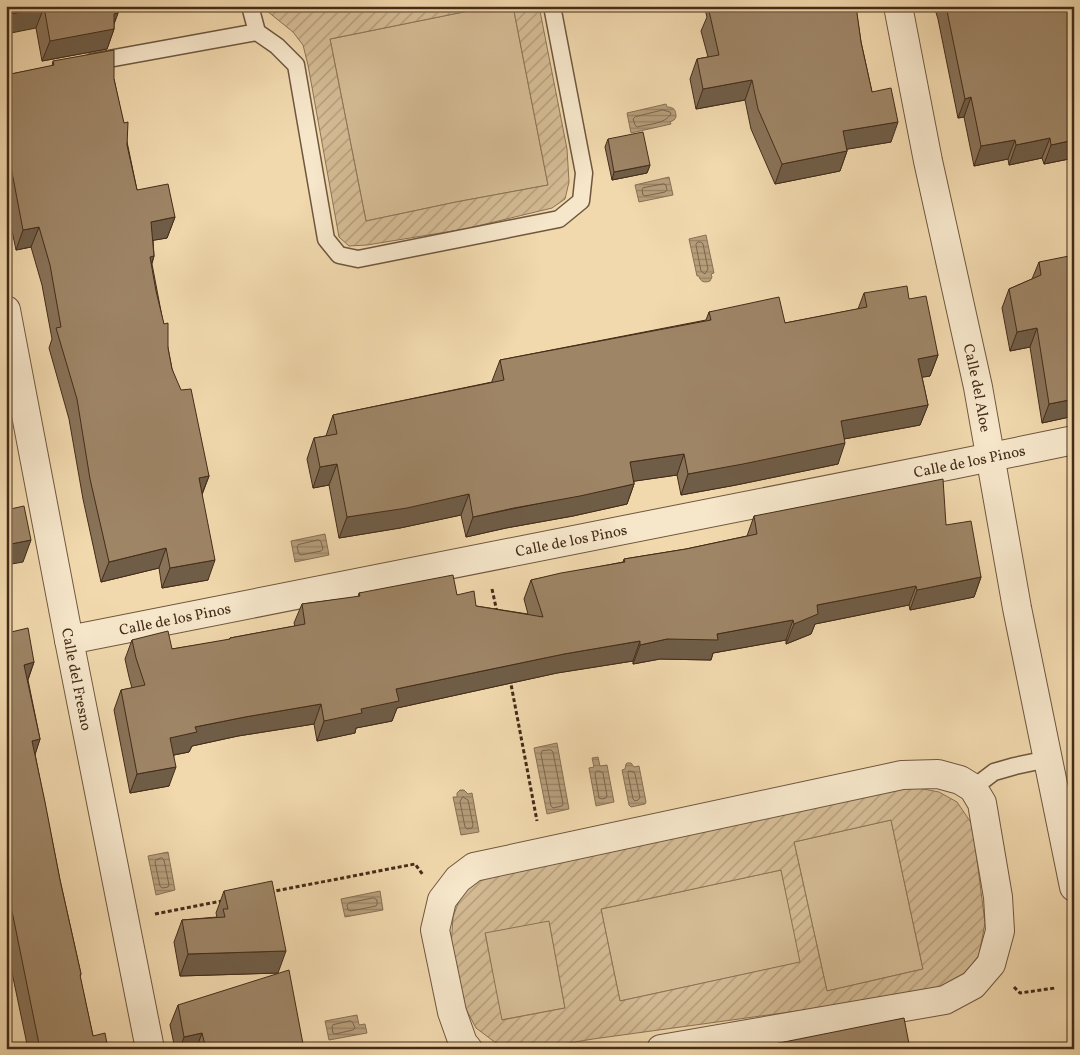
<svg xmlns="http://www.w3.org/2000/svg" width="1080" height="1055" viewBox="0 0 1080 1055" font-family="Vollkorn,serif">
	<style>
		.park { fill: #d4bb94; stroke: #8c7456 }
		.garden { fill: url(#garden-furrows); stroke: #8c7456; fill-rule: evenodd }
		.water { fill: url(#water-rules); stroke: #887054 }
		.lines { fill: none; stroke-linecap: round; stroke-linejoin: round }
		.shore { stroke: #7d654a; stroke-width: 1 }
		.lane-casing { stroke: #6f573e; stroke-width: 19 }
		.street-casing { stroke: #6f573e; stroke-width: 30 }
		.path { stroke: #442c19; stroke-width: 3; stroke-dasharray: 4 2.5; stroke-linecap: butt }
		.lane { stroke: #f6e6ca; stroke-width: 16 }
		.street { stroke: #f6e6ca; stroke-width: 28 }
		.wall { fill: #887258; stroke: #442c19 }
		.shaded-wall { fill: #6f5d47; stroke: #442c19 }
		.building { fill: #9e8566; stroke: #442c19 }
		.labels { text-anchor: middle; stroke-width: 4.5; stroke-linejoin: round; paint-order: stroke }
		.street-label { font-size: 15px; fill: #442c19; stroke: #f6e6ca }
	</style>
	<defs>
		<pattern id="garden-furrows" width="10" height="10" patternUnits="userSpaceOnUse" patternTransform="scale(1.25)"><rect width="10" height="10" fill="#d4bb94"/><path d="M-1 1l2-2M0 10L10 0M9 11l2-2" fill="none" stroke="#ae9878"/></pattern>
		<pattern id="water-rules" width="6" height="5" patternUnits="userSpaceOnUse" patternTransform="scale(1.25)"><rect width="6" height="5" fill="#b69e7b"/><path d="M0 2.5h6" fill="none" stroke="#968164"/></pattern>
	</defs>
	<rect width="100%" height="100%" fill="#f1d8ad"/>
	<filter id="stains"><feTurbulence type="fractalNoise" baseFrequency=".004" numOctaves="4"/><feColorMatrix values="0 0 0 0 .2 0 0 0 0 .09 0 0 0 0 .02 0 0 0 .5 -.17"/></filter>
	<radialGradient id="worn" r=".72"><stop offset=".6" stop-color="#630" stop-opacity="0"/><stop offset="1" stop-color="#630" stop-opacity=".3"/></radialGradient>
	<!-- park -->
	<path class="park" d="M493,6H513L548,185L456,202L366,221L330,39Z
		M891,820L923,969L827,991L794,842Z
		M781,870L801,962L620,1001L601,909Z
		M549,920L565,1008L501,1020L485,932Z"/>
	<!-- garden -->
	<path class="garden" d="M266,6H493L330,39L366,221L456,202L548,185L513,6H539L567,149L569,182L565,199L552,208L465,229L367,245L349,246L339,237L308,65L303,45L293,32L267,11Z
		M913,787L939,792L957,802L972,824L977,860L985,923L979,955L965,974L940,988L841,1005L593,1039L533,1049H523L496,1043L476,1028L464,1005L451,947L453,917L461,895L480,879L872,794ZM891,820L923,969L827,991L794,842ZM781,870L800,962L620,1001L601,909ZM549,921L565,1008L502,1020L485,933Z"/>
	<!-- water -->
	<path class="water" d="M666,104L667,107C674,107 676,110 676,117L674,120L670,122L671,124L631,133L627,113Z
		M669,177L673,195L639,202L635,185Z
		M706,235L714,273L711,274L712,277L710,281C705,283 700,282 699,276H697L689,239Z
		M325,534L329,555L295,562L291,541Z
		M557,743L569,809L547,814L534,748Z
		M598,757L600,766L607,765L614,802L596,806L589,768L594,767L592,758Z
		M627,763H631L634,767L639,766L646,802L645,804L631,807L629,805L622,770L625,769L626,764Z
		M460,790H464L468,794L472,793L479,832L461,835L453,797H457V793Z
		M168,852L175,890L156,895L148,856Z
		M380,891L383,910L345,917L341,899Z
		M357,1015L359,1025L365,1024L367,1033L329,1040L325,1021Z"/>
	<g class="lines">
		<!-- shore -->
		<path class="shore" d="M663,110L670,112L671,114C665,124 649,124 637,127L635,125L633,119L635,117Z
			M664,184L666,185L667,190L665,192L645,196L643,195L642,190L643,188Z
			M698,242H701L703,244L708,269L705,274L701,271L696,245Z
			M319,540L321,542L323,549L321,551L301,555L299,554L297,547L298,545Z
			M551,750L553,752L563,804L562,806L553,808L551,806L541,754L542,751Z
			M599,771L603,773L607,796L606,798L602,799L599,798L595,774L596,772Z
			M629,771L634,772L635,774L640,798L638,800L635,801L633,799L628,774Z
			M463,797L468,800L473,825L472,828L467,829L465,827L460,802Z
			M162,858L164,860L169,885L168,887L162,888L160,886L155,862L156,860Z
			M374,898L377,900V904L376,906L351,911L348,910L347,905L349,903Z
			M351,1021L353,1023L355,1028L353,1030L335,1034L333,1033L332,1027L333,1025Z"/>
		<!-- lane casing -->
		<g class="lane-casing">
			<path id="lane" d="M250,6L257,32L277,46L296,65L326,239L339,255L358,259L559,219L581,201L584,173L552,6
				M92,62L257,32
				M973,788L994,772L1015,766L1048,759"/>
		</g>
		<!-- street casing -->
		<g class="street-casing">
			<g id="street">
				<path id="s1" d="M898,6L928,161L978,387L1017,608L1074,887"/>
				<path id="s2" d="M6,310L69,640L150,1049"/>
				<path id="s3" d="M69,640L952,465L1074,440"/>
				<path d="M468,1049L463,1043L452,1012L435,930L442,900L458,879L474,867L902,775L938,774L960,780L973,788L982,803L998,897L1000,931L991,964L973,985L945,1000L661,1049"/>
			</g>
		</g>
		<!-- path -->
		<path class="path" d="M492,589L497,612
			M510,679L537,821
			M270,892L415,864L423,875
			M155,914L222,901
			M1014,987L1020,993L1055,988"/>
		<!-- lane -->
		<use href="#lane" class="lane"/>
		<!-- street -->
		<use href="#street" class="street"/>
	</g>
	<!-- wall -->
	<path class="wall" d="M6,6H116L118,13L114,24V29L107,49L42,61L36,28Z
		M704,6H861L860,8L856,9L861,42L872,92L891,142L847,149V151L840,171L775,184L751,129L745,100L696,109L690,79L697,59L708,57L701,31L707,17Z
		M934,6H1074V158L1044,164L1042,158L1009,165L1008,159L974,166L964,117L958,118L938,19Z
		M53,61L114,79L137,190L175,217L167,238L153,240L154,256L152,264L172,369L209,476L202,495L208,580L162,588L159,568L101,582L83,499L69,419L49,348L52,339L42,285L31,247L16,250L6,202V75L52,66Z
		M608,139L650,165L647,173L612,180L605,147Z
		M1039,262L1074,416L1042,423L1030,347L1010,351L1002,308L1009,289L1032,279Z
		M864,293L909,299L938,355L930,376L922,377L928,405L920,425L844,439L838,464L736,485L681,495L677,475L634,481V484L627,504L573,516L506,528L466,537L461,515L400,528L339,538L329,485L313,488L307,459L314,438L326,436L333,415L492,382V381L500,360L706,320L709,312L785,323L858,309Z
		M754,516L946,525L981,577L974,597L910,610L909,605L815,624L811,634L786,644V640L713,653L711,660L660,659L633,664V661L557,673L397,708L392,721L356,728L355,733L317,741L314,724L238,736L192,746L189,752L174,755L169,786L130,793L114,710L121,690L132,688L129,677L125,659L132,640L172,649L229,640L230,638L295,626L294,623L302,604L358,597L359,593L457,595L476,606L528,614L524,599L531,580L623,562L624,559L686,549L747,536Z
		M6,631L7,633L34,662L28,680L40,739L35,754L60,880L81,974L80,977L93,1036L108,1049H28L6,944Z
		M224,891L278,973L180,976L174,942L182,920L217,917L216,913Z
		M178,1005L304,1049H175L170,1025Z"/>
	<!-- shaded-wall -->
	<path class="shaded-wall" d="M44,7L36,28L6,34V15Z
		M118,13L112,29H114L107,49L42,61L50,41L114,14Z
		M752,80L745,100L696,109L703,89Z
		M971,97L964,117L958,118L965,99Z
		M898,122L891,142L836,151L843,131Z
		M1050,138L1042,158L1009,165L1016,145Z
		M1015,140L1008,159L974,166L981,146Z
		M1074,140V158L1044,164L1051,145Z
		M847,151L840,171L775,184L782,164Z
		M650,165L647,173L612,180L614,172Z
		M175,217L167,238L144,242L151,222Z
		M39,227L31,247L16,250L23,230Z
		M154,256L147,276L150,257Z
		M1037,328L1030,347L1010,351L1017,332Z
		M938,355L930,376L911,379L918,359Z
		M1074,399V416L1042,423L1049,404Z
		M928,405L920,425L833,441L841,421Z
		M845,443L838,464L736,485L681,495L688,474Z
		M684,454L677,475L622,483L630,462Z
		M337,464L329,485L313,488L320,467Z
		M209,476L201,496L199,478Z
		M634,484L627,504L573,516L506,528L466,537L473,517Z
		M469,494L461,515L400,528L339,538L347,517Z
		M31,540L23,562L6,565V545Z
		M166,548L159,568L101,582L109,562Z
		M215,560L208,580L162,588L170,568Z
		M6,574H10L6,584Z
		M981,577L974,597L910,610L917,590Z
		M916,586L909,605L815,624L811,634L786,644L794,624L817,605Z
		M793,620L786,640L713,653L711,660L660,659L633,664L640,645L667,639L717,634Z
		M640,641L633,661L557,673L397,708L392,721L356,728L355,733L317,741L324,721L361,709L396,689L564,654Z
		M34,662L26,684L24,665Z
		M321,704L314,724L238,736L192,746L189,752L163,757L170,738L195,727L245,717Z
		M40,739L33,761L32,741Z
		M176,767L169,786L130,793L137,774Z
		M12,911L6,926V912Z
		M286,951L278,973L180,976L188,954Z
		M202,1033L196,1049H180L184,1037Z"/>
	<!-- building -->
	<path class="building" d="M6,6H116L118,13L114,14V29L50,41L44,7L6,15Z
		M714,6H856L861,42L872,92L891,88L898,122L843,131L847,151L782,164L758,109L752,80L703,89L697,59L719,55L709,11Z
		M946,6H1074V140L1051,145L1050,138L1016,145L1015,140L981,146L971,97L965,99Z
		M114,50V79L124,123L128,122L127,145L137,190L168,184L175,217L151,222L154,256L150,257L156,291L164,324L168,323V348L172,369L181,390L191,389L209,476L199,478L215,560L170,568L166,548L109,562L90,479L77,399L56,328L61,327L50,265L39,227L23,230L7,146L10,145L6,131V75L54,65L53,61Z
		M643,132L650,165L614,172L608,139Z
		M1074,255V399L1049,404L1037,328L1017,332L1009,289L1041,275L1039,262Z
		M907,286L909,299L926,296L938,355L918,359L928,405L841,421L845,443L743,464L688,474L684,454L630,462L634,484L580,496L514,508L473,517L469,494L407,508L347,517L337,464L320,467L314,438L337,434L333,415L504,380L500,360L711,320L709,312L779,297L785,323L867,307L864,293Z
		M943,479L946,525L971,521L981,577L917,590L916,586L817,605L818,614L794,624L793,620L717,634L718,640L667,639L640,645V641L564,654L396,689L399,701L361,709L362,713L324,721L321,704L245,717L195,727L197,732L170,738L176,767L137,774L121,690L145,685L136,658L132,640L168,631L172,649L230,639V638L305,624L302,604L360,596L359,593L453,575L457,595L474,591L476,606L543,617L531,580L561,573L625,562L624,559L686,549L757,534L754,516Z
		M24,506L31,540L6,545V510Z
		M6,556L10,574H6Z
		M28,628L34,662L24,665L40,739L32,741L45,802L60,880L81,974L80,975L93,1036L105,1033L108,1049H40L12,911L6,912V631L7,633Z
		M272,881L286,951L188,954L182,920L225,917L223,909H228L224,891Z
		M289,970L304,1049H206L202,1033L184,1037L178,1005Z
		M904,1018L910,1049H749Z"/>
	<g class="labels">
		<!-- street labels -->
		<g class="street-label">
			<text dy="5" stroke="none"><textPath href="#s1" startOffset="390">Calle del Aloe</textPath></text>
			<text dy="5" stroke="none"><textPath href="#s3" startOffset="918">Calle de los Pinos</textPath></text>
			<text dy="5" stroke="none"><textPath href="#s3" startOffset="512">Calle de los Pinos</textPath></text>
			<text dy="5" stroke="none"><textPath href="#s3" startOffset="108">Calle de los Pinos</textPath></text>
			<text dy="5" stroke="none"><textPath href="#s2" startOffset="376">Calle del Fresno</textPath></text>
		</g>
	</g>
	<!-- margin -->
	<rect width="1080" height="1055" fill="none" stroke="#f1d8ad" stroke-width="25"/>
	<rect x="8" y="8" width="1065" height="1040" fill="none" stroke="#442c19" stroke-width="2.5"/>
	<rect x="12" y="12" width="1055" height="1030" fill="none" stroke="#442c19"/>
	<rect width="100%" height="100%" filter="url(#stains)"/>
	<rect width="100%" height="100%" fill="url(#worn)"/>
</svg>
